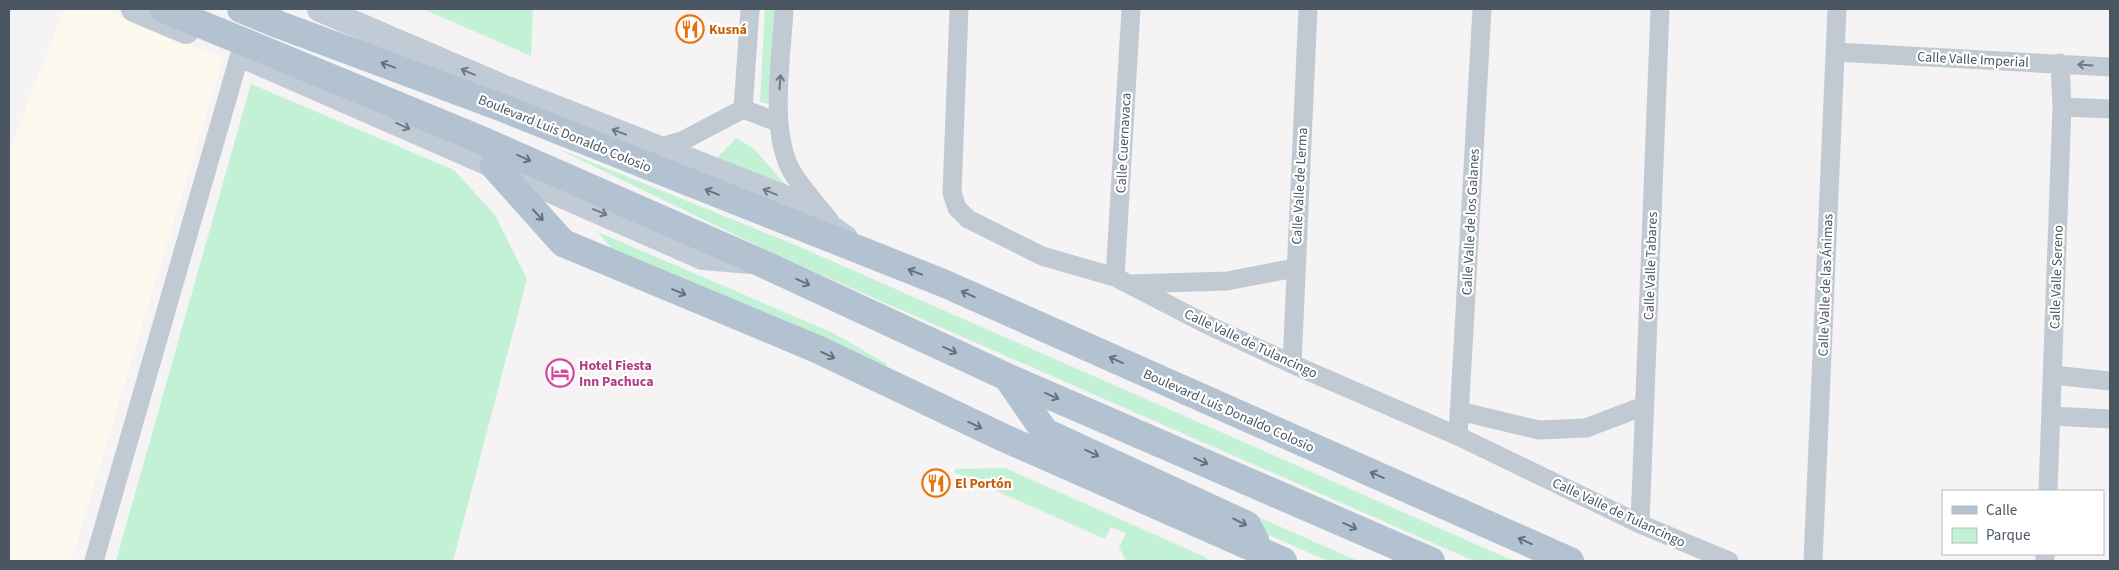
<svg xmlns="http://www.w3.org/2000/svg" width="2119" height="570" viewBox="0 0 2119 570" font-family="'Source Sans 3',sans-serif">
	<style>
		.commercial { fill: #fdf9ef }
		.green { fill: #c3f1d5 }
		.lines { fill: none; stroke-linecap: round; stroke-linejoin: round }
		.minor { stroke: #c1cad2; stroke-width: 19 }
		.secondary { stroke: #c1cbd6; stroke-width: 26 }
		.primary { stroke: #b3c2d1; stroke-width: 28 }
		.oneway { stroke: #64717d }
		.oneway2 { stroke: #6e7983 }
		.oneway3 { stroke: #6e7984 }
		.labels { text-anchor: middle; stroke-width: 4.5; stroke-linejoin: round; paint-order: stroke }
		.food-label { font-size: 14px; font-weight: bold; fill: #c56008; stroke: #fff; text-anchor: start }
		.street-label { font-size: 14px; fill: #4a5661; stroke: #fff }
		.hotel-label { font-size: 14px; font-weight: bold; fill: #b23c85; stroke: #fff; text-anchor: start }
	</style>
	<rect width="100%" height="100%" fill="#f5f3f3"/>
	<!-- commercial -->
	<path class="commercial" d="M64,9H103L223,59L71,561H9V152Z"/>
	<!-- green -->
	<path class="green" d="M423,9H533L531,56Z
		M765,9H775L770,104L760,102Z
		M251,84L454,170L495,215L527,279L453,561H116Z
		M736,138L753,148L787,186L715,160Z
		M554,147L793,244L1514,561H1474L785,259Z
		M598,232L833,333L887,364L884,368L612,249Z
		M1087,442L1358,561H1328L1255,529Z
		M1005,468L1205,557L1209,561H1126L1119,547L1126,533L1111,527L1105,539L954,472L956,469Z"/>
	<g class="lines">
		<!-- minor -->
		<path class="minor" d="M784,9C782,56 769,125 790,168C799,186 816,203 829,220
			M959,9L952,193L957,208L968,219L1042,256L1115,277L1210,326L1292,364L1458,436L1640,524L1729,561
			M1836,52L2110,67
			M2062,107L2110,109
			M743,109L777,122
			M658,148L684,140L743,109L750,9
			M1115,277L1131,9
			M1130,284L1227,281L1295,268
			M1292,364L1308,9
			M2053,375L2110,381
			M1459,411L1539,430L1586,428L1644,406
			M2051,416L2110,419
			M1458,436L1482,9
			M2048,491L2062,107L2060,63
			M1640,524L1660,9
			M94,561L240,54
			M1813,561L1837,9
			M2045,561V554"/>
		<!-- secondary -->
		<path class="secondary" d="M134,9L186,31
			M320,9L502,87L790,200L845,238
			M249,58L703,257L751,261"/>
		<!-- primary -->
		<path class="primary" d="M164,9L479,139L759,262L1007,377L1431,561
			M241,9L280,25L500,107L943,283L1570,561
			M494,166L563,243L817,349L1004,438L1283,561
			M1007,377L1045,432L1247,525L1255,540"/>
	</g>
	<!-- one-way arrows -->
	<defs><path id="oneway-shaft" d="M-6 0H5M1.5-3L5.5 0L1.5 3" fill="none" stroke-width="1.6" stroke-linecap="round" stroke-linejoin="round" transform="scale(1.25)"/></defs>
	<g class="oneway">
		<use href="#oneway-shaft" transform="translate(388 65) rotate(-160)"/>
		<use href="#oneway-shaft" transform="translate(524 158) rotate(24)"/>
		<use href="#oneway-shaft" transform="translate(712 192) rotate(-158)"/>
		<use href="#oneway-shaft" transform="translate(538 215) rotate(47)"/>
		<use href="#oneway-shaft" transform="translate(915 272) rotate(-159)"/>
		<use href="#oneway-shaft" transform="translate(803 282) rotate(25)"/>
		<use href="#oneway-shaft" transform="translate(679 292) rotate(23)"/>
		<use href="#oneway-shaft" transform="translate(968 294) rotate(-156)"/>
		<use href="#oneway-shaft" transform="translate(950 350) rotate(25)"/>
		<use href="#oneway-shaft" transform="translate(828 355) rotate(25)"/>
		<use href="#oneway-shaft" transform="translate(1116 360) rotate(-156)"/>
		<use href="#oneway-shaft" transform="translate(1052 396) rotate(24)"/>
		<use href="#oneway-shaft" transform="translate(975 425) rotate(25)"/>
		<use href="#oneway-shaft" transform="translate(1092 453) rotate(25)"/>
		<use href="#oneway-shaft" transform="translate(1201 461) rotate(24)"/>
		<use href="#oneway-shaft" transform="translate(1377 475) rotate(-156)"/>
		<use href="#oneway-shaft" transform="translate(1240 522) rotate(27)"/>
		<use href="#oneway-shaft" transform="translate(1350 526) rotate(24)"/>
		<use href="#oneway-shaft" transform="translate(1525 541) rotate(-156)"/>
	</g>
	<g class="oneway2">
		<use href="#oneway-shaft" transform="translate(2085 65) rotate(-176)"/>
		<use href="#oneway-shaft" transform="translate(780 82) rotate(-86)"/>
	</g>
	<g class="oneway3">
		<use href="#oneway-shaft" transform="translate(468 72) rotate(-157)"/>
		<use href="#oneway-shaft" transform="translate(403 126) rotate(24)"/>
		<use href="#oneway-shaft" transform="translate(619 132) rotate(-159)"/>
		<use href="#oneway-shaft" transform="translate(770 192) rotate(-158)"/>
		<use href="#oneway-shaft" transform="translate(600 212) rotate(23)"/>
	</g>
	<!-- icons -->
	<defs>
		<g id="restaurant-ring" transform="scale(1.4375)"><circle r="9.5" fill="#fff" stroke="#e8710a" stroke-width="1.5"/><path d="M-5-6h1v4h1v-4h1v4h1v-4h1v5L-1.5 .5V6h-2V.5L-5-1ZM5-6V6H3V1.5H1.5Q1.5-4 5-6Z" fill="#e8710a"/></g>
		<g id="hotel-ring" transform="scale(1.4375)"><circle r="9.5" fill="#fff" stroke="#d1479c" stroke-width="1.5"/><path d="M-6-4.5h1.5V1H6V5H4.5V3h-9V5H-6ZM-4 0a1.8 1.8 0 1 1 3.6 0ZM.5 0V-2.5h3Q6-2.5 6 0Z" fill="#d1479c"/></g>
	</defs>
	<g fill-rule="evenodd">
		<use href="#restaurant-ring" x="690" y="29"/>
		<use href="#hotel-ring" x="560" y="373"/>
		<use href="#restaurant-ring" x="936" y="483"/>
	</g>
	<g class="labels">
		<!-- food labels -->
		<g class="food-label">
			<text x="709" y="34">Kusná</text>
			<text x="955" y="488">El Portón</text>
		</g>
		<!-- street labels -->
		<g class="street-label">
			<text transform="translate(1973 59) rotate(3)" y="5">Calle Valle Imperial</text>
			<text transform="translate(565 133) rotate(22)" y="5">Boulevard Luis Donaldo Colosio</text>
			<text transform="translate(1123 143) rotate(-87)" y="5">Calle Cuernavaca</text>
			<text transform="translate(1299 186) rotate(-87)" y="5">Calle Valle de Lerma</text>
			<text transform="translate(1470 222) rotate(-87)" y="5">Calle Valle de los Galanes</text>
			<text transform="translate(1650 266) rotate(-88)" y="5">Calle Valle Tabares</text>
			<text transform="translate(2056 277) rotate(-88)" y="5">Calle Valle Sereno</text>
			<text transform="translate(1825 285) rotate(-88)" y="5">Calle Valle de las Ánimas</text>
			<text transform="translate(1251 343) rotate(25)" y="5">Calle Valle de Tulancingo</text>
			<text transform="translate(1229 410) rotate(24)" y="5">Boulevard Luis Donaldo Colosio</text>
			<text transform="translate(1619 512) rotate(25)" y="5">Calle Valle de Tulancingo</text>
		</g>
		<!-- hotel labels -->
		<g class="hotel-label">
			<text x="579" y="370">Hotel Fiesta<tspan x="579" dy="16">Inn Pachuca</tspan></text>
		</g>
	</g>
	<!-- border -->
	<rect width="2119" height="570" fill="none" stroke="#4a5661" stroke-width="20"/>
	<!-- legend -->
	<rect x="1942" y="490" width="162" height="65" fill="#ffffff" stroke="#b7bbc0"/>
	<rect x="1952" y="506" width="25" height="8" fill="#b3c2d1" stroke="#b7bbc0"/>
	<text x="1986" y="515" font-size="15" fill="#4a5661">Calle</text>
	<rect x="1952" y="528" width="25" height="15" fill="#c3f1d5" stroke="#b7bbc0"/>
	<text x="1986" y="540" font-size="15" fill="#4a5661">Parque</text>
</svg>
